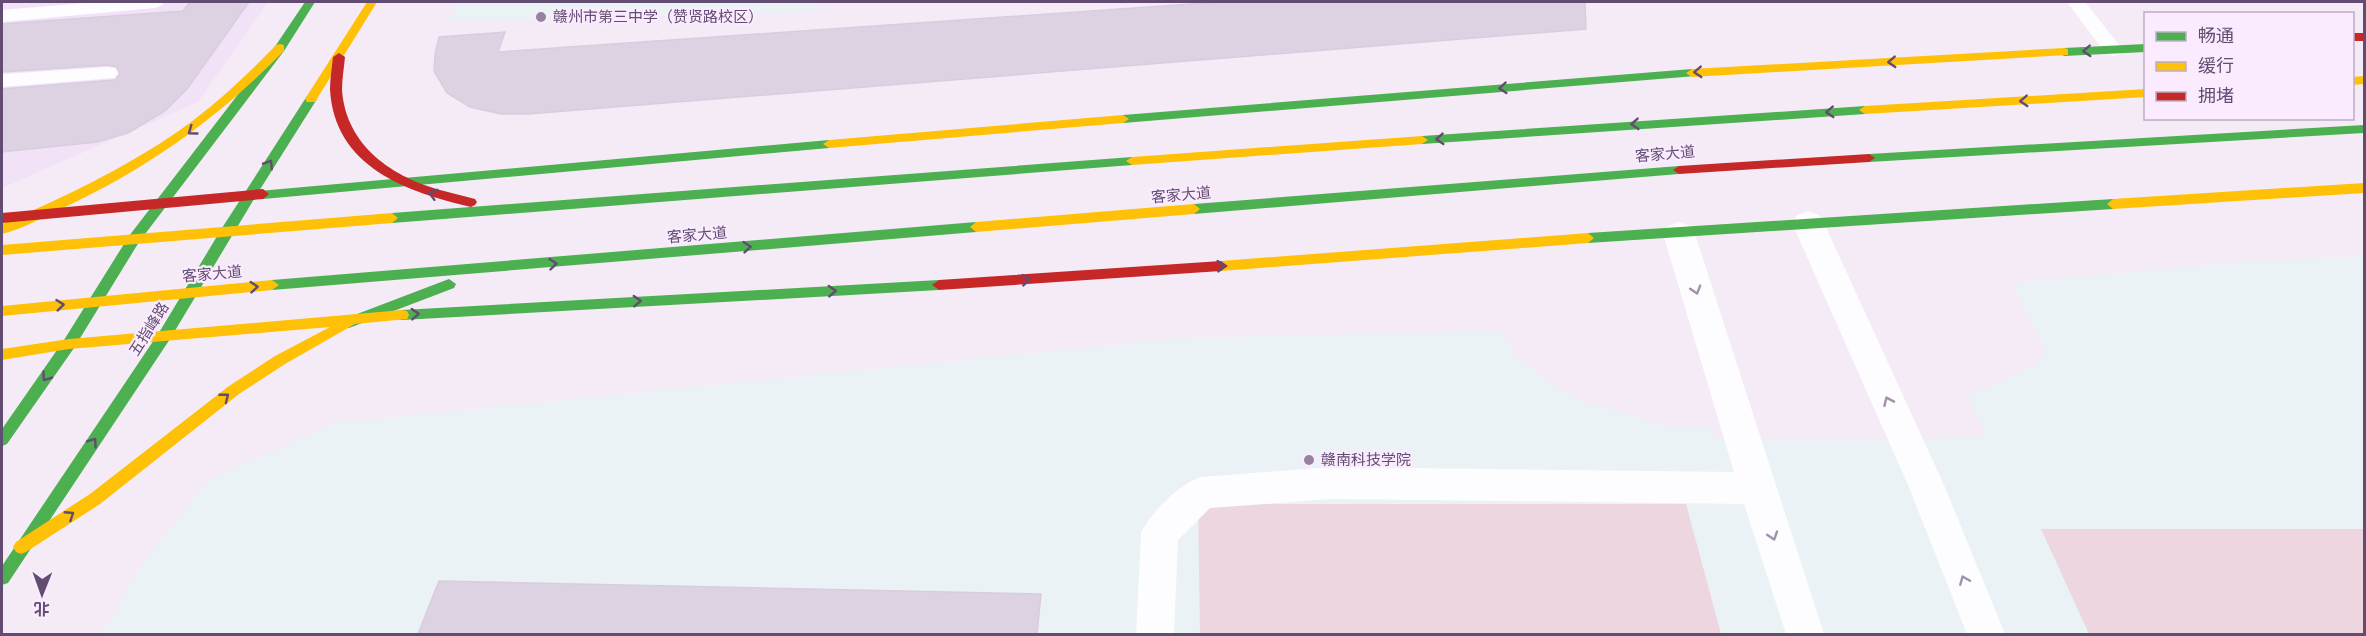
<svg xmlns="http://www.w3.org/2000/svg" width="2366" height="636" viewBox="0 0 2366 636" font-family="'Roboto Condensed','Noto Sans SC',sans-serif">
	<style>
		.residential { fill: #f2e2f7 }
		.education { fill: #eaf2f5 }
		.green { fill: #edd6df }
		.building { fill: #ddd2e2; stroke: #d8cddf; stroke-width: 1.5 }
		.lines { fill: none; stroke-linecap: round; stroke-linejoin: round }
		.lane { fill: #fdfcfe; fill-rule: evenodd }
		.street { fill: #fdfcfe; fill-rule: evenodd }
		.fast { fill: #4caf50; fill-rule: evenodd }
		.slow { fill: #ffc107; fill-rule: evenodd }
		.jam { fill: #c62828; fill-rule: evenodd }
		.oneway { stroke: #624c72 }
		.oneway2 { stroke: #a092aa }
		.poi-dot { fill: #9584a0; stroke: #faecfe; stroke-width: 2 }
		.labels { text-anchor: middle; stroke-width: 4.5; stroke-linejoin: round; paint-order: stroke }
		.poi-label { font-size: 15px; fill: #624c72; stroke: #faecfe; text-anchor: start }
		.street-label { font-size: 15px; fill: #624c72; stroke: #faecfe }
	</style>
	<rect width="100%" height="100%" fill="#f4ebf6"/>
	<!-- residential -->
	<path class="residential" d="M2,2H268L198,102L2,188Z"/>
	<!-- education -->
	<path class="education" d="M458,2H817L816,12L447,22Z
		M2364,256V634H101L144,562L209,480L335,423L1184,338L1500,331L1515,354L1545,380L1580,400L1667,427L1710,426L1716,440L1988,438L1967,396L2009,379L2039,362L2044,354L2043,344L2011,283L2268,260Z"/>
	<!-- green -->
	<path class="green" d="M1198,504H1686L1721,634H1200Z
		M2041,529H2364V634H2089Z"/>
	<!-- building -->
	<path class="building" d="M190,2H249L187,89L165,111L128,133L97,142L2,152V89L115,80L120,74L117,67L108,65L2,72V24L183,11Z
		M1220,2H1585L1586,29L528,114H501L470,107L447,93L434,71L435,54L439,37L505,32L498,52Z
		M439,581L1041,594L1037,634H418Z"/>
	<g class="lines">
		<!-- lane -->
		<path class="lane" d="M96,2H164L161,6L155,8L2,22V10Z
			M2067,2H2085L2120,46L2122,50L2120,54L2113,56L2106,54Z
			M108,67L115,68L118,73L115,78L2,87V74Z"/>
		<!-- street -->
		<path class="street" d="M1808,211L1819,215L1824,223L1944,485L2005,634H1967L1908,485L1792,223L1797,215Z
			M1679,222L1690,226L1695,234L1824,634H1786L1744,504L1332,499L1210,508L1178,540L1174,634H1136L1141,533C1152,511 1178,485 1201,477L1332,467L1734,472L1663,234L1668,226Z"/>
		<!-- fast -->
		<path class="fast" d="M305,2H315L284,51L139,242L74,348L7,444L2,446V429L64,340L129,236L276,45Z
			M2146,44V52L2064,56L2058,52L2064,48Z
			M1692,69L1696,70L1698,73L1696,76L1123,123L1117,119L1123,115Z
			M311,95L317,99L259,191L829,140L835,144L829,148L263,199L257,194L170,339L8,583L2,585V566L160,331L222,228L307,96Z
			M1865,106L1871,110L1865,114L1422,144L1416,140L1422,136Z
			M2364,125V133L1869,162L1863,158L1869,154Z
			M1132,157L1138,161L1132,165L392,223L386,218L392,213Z
			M1679,166L1685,170L1679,174L1194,214L1188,209L1194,204Z
			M2113,199L2119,204L2113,209L1588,243L1582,238L1588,233Z
			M976,222L982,227L976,232L272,290L265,285L272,280Z
			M449,279L456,284L454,288L349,328L344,327L342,323L344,319Z
			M939,280L946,285L939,290L402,320L397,319L395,315L397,311L402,310Z"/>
		<!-- slow -->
		<path class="slow" d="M367,2H377L315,102H307L305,99Z
			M280,44L284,45V51C218,118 150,167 65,207C45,216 23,229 2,234V224C64,197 124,169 180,130C215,105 246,76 276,45Z
			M2064,48L2068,49V55L1692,77L1686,73L1692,69Z
			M2364,76V84L2352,85V77Z
			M2146,89V97L1865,114L1859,110L1865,106Z
			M1123,115L1129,119L1123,123L829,148L823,144L829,140Z
			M1422,136L1428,140L1422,144L1132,165L1126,161L1132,157Z
			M2364,183V193L2113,209L2107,204L2113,199Z
			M1194,204L1200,209L1194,214L976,232L970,227L976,222Z
			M392,213L398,218L392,223L2,255V245Z
			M1588,233L1594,238L1588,243L1221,271L1214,266L1221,261Z
			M272,280L279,285L272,290L2,316V306Z
			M402,310L407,311L409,315L407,319L355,324L285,364L239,394L100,504L26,552L21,554L16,552L13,547L16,542L90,494L229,386L275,356L330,327L69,349L2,360V349L69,339Z"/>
		<!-- jam -->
		<path class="jam" d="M2352,33H2364V41H2352Z
			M339,53L345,57C344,68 342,79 342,90C346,146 393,178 444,191C454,194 465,196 475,199L477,202L475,205L471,207C407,192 334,167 330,89C330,79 332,67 333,57Z
			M1869,154L1875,158L1869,162L1679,174L1673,170L1679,166Z
			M263,189L269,194L263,199L2,223V213Z
			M1221,261L1228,266L1221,271L939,290L932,285L939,280Z"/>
	</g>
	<!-- one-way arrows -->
	<defs><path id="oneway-chevron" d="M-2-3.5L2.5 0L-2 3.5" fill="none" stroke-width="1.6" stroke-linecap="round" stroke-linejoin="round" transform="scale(1.5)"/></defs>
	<g class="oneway">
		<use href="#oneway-chevron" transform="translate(2087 51) rotate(177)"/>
		<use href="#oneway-chevron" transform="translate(1892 62) rotate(177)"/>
		<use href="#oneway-chevron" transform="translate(1698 72) rotate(177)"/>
		<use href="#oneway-chevron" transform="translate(1503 88) rotate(175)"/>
		<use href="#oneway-chevron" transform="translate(2024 101) rotate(177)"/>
		<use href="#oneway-chevron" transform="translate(1830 112) rotate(177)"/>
		<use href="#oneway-chevron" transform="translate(1635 124) rotate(176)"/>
		<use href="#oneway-chevron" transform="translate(192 131) rotate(144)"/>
		<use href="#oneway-chevron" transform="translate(1440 139) rotate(176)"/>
		<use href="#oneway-chevron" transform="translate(269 164) rotate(-57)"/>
		<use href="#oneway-chevron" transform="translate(433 194) rotate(-164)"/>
		<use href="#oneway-chevron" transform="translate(747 247) rotate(-5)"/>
		<use href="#oneway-chevron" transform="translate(553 264) rotate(-5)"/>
		<use href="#oneway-chevron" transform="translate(1221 266) rotate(-4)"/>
		<use href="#oneway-chevron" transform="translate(1026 280) rotate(-3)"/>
		<use href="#oneway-chevron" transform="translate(254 287) rotate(-5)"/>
		<use href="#oneway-chevron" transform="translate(832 291) rotate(-3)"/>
		<use href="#oneway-chevron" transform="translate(637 301) rotate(-3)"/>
		<use href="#oneway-chevron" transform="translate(60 305) rotate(-6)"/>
		<use href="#oneway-chevron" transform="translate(415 314) rotate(-3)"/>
		<use href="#oneway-chevron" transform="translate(46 377) rotate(125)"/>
		<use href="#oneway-chevron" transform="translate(225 397) rotate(-38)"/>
		<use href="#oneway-chevron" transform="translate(93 442) rotate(-55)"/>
		<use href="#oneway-chevron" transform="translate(70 515) rotate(-33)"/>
	</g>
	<g class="oneway2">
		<use href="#oneway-chevron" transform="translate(1696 290) rotate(73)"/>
		<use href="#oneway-chevron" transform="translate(1888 401) rotate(-114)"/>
		<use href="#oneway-chevron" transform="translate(1773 536) rotate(72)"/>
		<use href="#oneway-chevron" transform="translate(1964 580) rotate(-112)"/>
	</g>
	<!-- markers -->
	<g class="poi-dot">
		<circle cx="541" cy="17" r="6"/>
		<circle cx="1309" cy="460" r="6"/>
	</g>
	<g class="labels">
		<!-- poi labels -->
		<g class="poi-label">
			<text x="553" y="22">赣州市第三中学（赞贤路校区）</text>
			<text x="1321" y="465">赣南科技学院</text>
		</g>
		<!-- street labels -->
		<g class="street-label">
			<text transform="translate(1665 154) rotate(-5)" y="5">客家大道</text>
			<text transform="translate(1181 195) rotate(-5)" y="5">客家大道</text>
			<text transform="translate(697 235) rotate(-5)" y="5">客家大道</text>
			<text transform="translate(212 274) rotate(-5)" y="5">客家大道</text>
			<text transform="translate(149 329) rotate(-58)" y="5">五指峰路</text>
		</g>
	</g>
	<!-- border -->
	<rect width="2366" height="636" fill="none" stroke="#624c72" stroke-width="6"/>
	<!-- legend -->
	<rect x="2144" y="12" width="210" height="108" fill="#faecfe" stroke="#bdacc6" stroke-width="1.5"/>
	<rect x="2156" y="32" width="30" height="9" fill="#4caf50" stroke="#bdacc6" stroke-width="1.5"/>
	<text x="2198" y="42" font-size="18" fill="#624c72">畅通</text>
	<rect x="2156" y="62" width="30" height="9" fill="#ffc107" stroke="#bdacc6" stroke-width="1.5"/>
	<text x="2198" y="72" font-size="18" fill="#624c72">缓行</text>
	<rect x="2156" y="92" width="30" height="9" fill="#c62828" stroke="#bdacc6" stroke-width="1.5"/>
	<text x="2198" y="102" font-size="18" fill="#624c72">拥堵</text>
	<!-- north arrow -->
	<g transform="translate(42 594) rotate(181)" stroke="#faecfe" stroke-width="4.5" paint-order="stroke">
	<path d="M0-4.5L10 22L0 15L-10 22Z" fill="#624c72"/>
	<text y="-9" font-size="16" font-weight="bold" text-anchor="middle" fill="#624c72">北</text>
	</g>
</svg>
